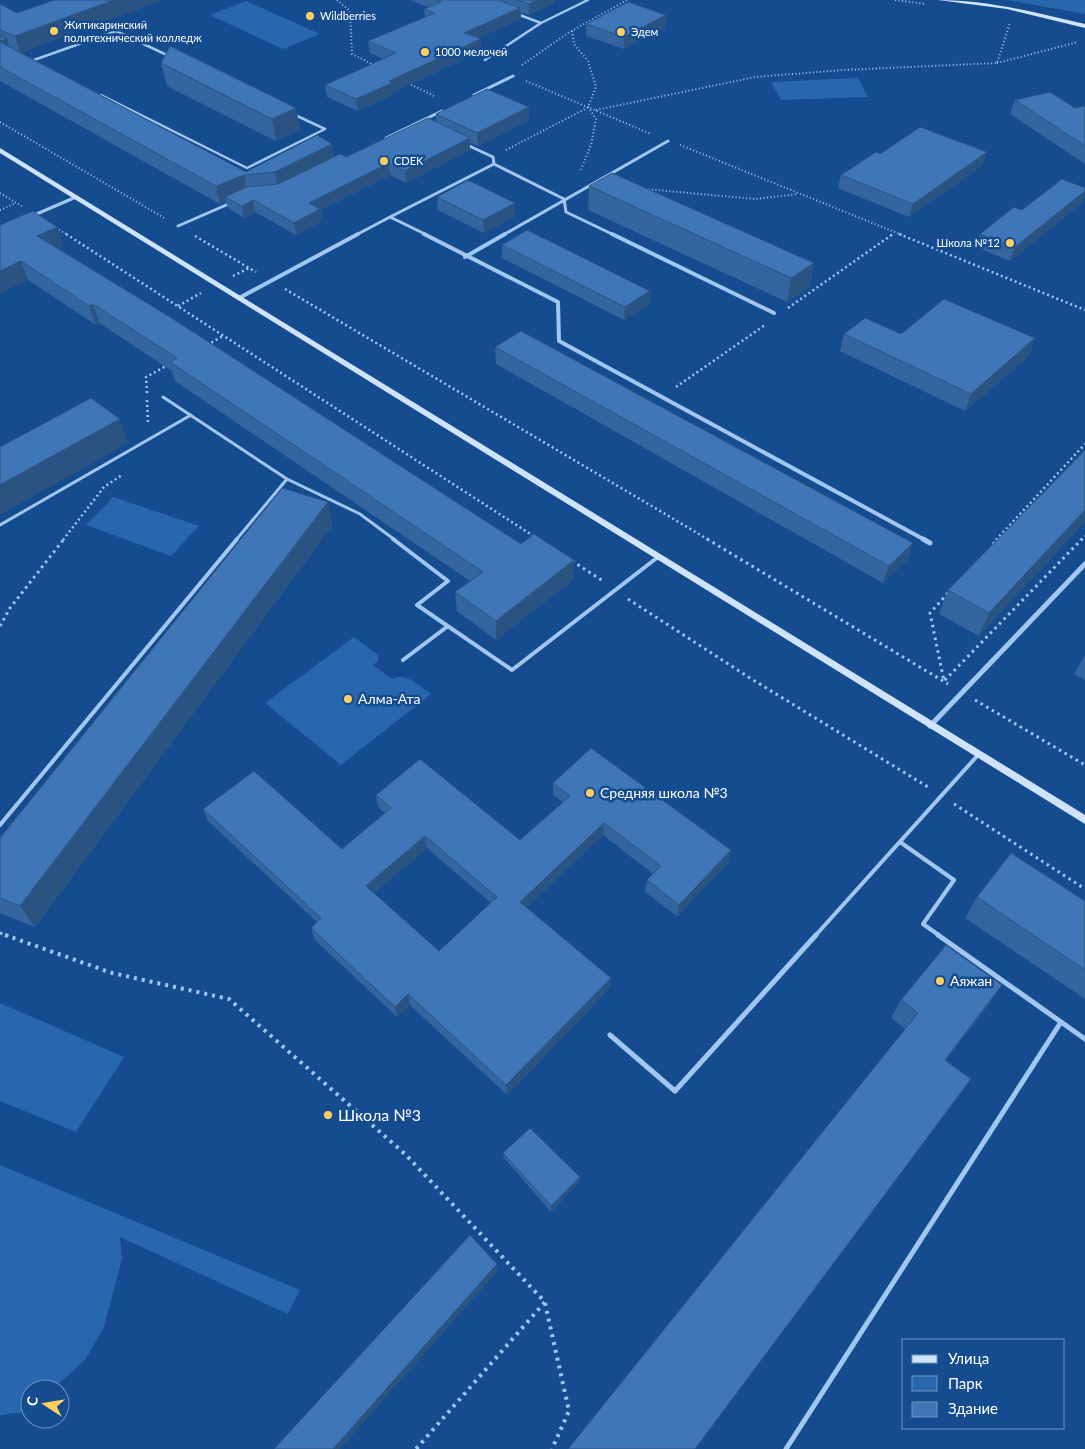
<svg xmlns="http://www.w3.org/2000/svg" width="1085" height="1449" viewBox="0 0 1085 1449" font-family="Lato,sans-serif">
	<style>
		.green { fill: #2866ae }
		.lines { fill: none; stroke-linecap: round; stroke-linejoin: round }
		.path-far3 { stroke: #a1c6f0; stroke-width: 2; stroke-dasharray: 1 2.5; stroke-linecap: butt }
		.path-far2 { stroke: #a1c6f0; stroke-width: 2.5; stroke-dasharray: 2 3; stroke-linecap: butt }
		.path-far1 { stroke: #a1c6f0; stroke-width: 3; stroke-dasharray: 2.5 4; stroke-linecap: butt }
		.path { stroke: #a1c6f0; stroke-width: 4; stroke-dasharray: 3 5; stroke-linecap: butt }
		.lane-far3 { stroke: #a1c6f0; stroke-width: 2.5 }
		.lane-far2 { stroke: #a1c6f0; stroke-width: 3 }
		.lane-far1 { stroke: #a1c6f0; stroke-width: 4 }
		.lane { stroke: #a1c6f0; stroke-width: 5 }
		.street-far2 { stroke: #a1c6f0; stroke-width: 3 }
		.street-far1 { stroke: #a1c6f0; stroke-width: 4 }
		.street { stroke: #a1c6f0; stroke-width: 5 }
		.secondary { fill: #cfe3fb; fill-rule: evenodd }
		.wall { fill: #35659e; fill-rule: evenodd }
		.shaded-wall { fill: #2b5381 }
		.building { fill: #3e76b8; stroke: #2b5381; fill-rule: evenodd }
		.poi-dot { fill: #ffcf60; stroke: #154c8f; stroke-width: 2 }
		.labels { text-anchor: middle; stroke-width: 5; stroke-linejoin: round; paint-order: stroke }
		.far-poi-label { font-size: 11px; fill: #fff; stroke: #154c8f; text-anchor: start }
		.poi-label { font-size: 14px; fill: #fff; stroke: #154c8f; text-anchor: start }
		.near-poi-label { font-size: 16px; fill: #fff; stroke: #154c8f; text-anchor: start }
	</style>
	<rect width="100%" height="100%" fill="#154c8f"/>
	<!-- green -->
	<path class="green" d="M1007,0H1085V14Z
		M246,1L320,34L283,49L210,15Z
		M858,78L868,97L781,100L771,82Z
		M113,497L199,526L171,556L86,525Z
		M354,637L378,655V661L373,665L392,679C407,672 419,686 431,694L341,765L265,703Z
		M0,1003L124,1057L76,1132L0,1101Z
		M0,1165L300,1290L288,1314L120,1237L122,1259L104,1327L85,1360L53,1389H30V1408L25,1412L0,1415Z"/>
	<g class="lines">
		<!-- path-far3 -->
		<path class="path-far3" d="M337,0L350,11L352,54L374,65
			M895,0L926,4
			M572,31L574,44L588,61L596,87L588,107L596,119L591,145L580,172
			M997,63L1078,42
			M522,65L568,33L627,0
			M526,81L651,134
			M408,83L436,97
			M596,110L755,77L843,70L997,63L1010,23
			M0,122L166,219
			M680,145L902,235
			M506,150L587,108
			M645,189L755,199L798,194
			M0,193L23,207
			M0,210L16,203
			M56,228L68,235
			M891,235L893,234"/>
		<!-- path-far2 -->
		<path class="path-far2" d="M66,234L535,537
			M899,234L1085,310
			M195,236L256,272
			M233,276L249,268
			M285,289L709,540
			M178,306L201,293
			M788,308L893,234
			M207,345L223,336
			M676,387L765,325
			M147,393L146,377L168,365
			M147,400L148,423
			M63,540L104,487L122,475
			M996,540L1085,444
			M1081,540L1085,536"/>
		<!-- path-far1 -->
		<path class="path-far1" d="M707,539L948,684
			M993,544L998,539
			M572,561L603,581
			M948,593L930,613L944,681L1082,539
			M628,599L750,678L928,787
			M0,626L10,608L64,539
			M975,700L1085,765
			M954,804L1085,889
			M0,933L9,936"/>
		<!-- path -->
		<path class="path" d="M5,935L112,973L229,999L405,1154L545,1302L416,1449
			M545,1303L569,1411L552,1449"/>
		<!-- lane-far3 -->
		<path class="lane-far3" d="M517,14L541,23
			M485,60L541,23L588,0
			M31,61L116,31L169,56
			M101,95L247,168L325,129
			M295,115L325,129"/>
		<!-- lane-far2 -->
		<path class="lane-far2" d="M163,397L287,479
			M0,525L191,415
			M236,540L287,479L360,514L395,540"/>
		<!-- lane-far1 -->
		<path class="lane-far1" d="M393,539L448,581L417,605L512,670L658,557
			M403,660L448,626
			M0,825L237,539
			M900,842L954,880L923,924L940,936
			M815,936L978,755"/>
		<!-- lane -->
		<path class="lane" d="M938,935L1061,1022
			M610,1035L675,1091L816,935
			M786,1449L1061,1022L1085,1039"/>
		<!-- street-far2 -->
		<path class="street-far2" d="M474,95L513,76
			M386,138L442,111
			M465,144L493,157L494,164
			M32,216L76,197
			M390,217L494,164L564,199L566,212L614,235
			M178,226L233,202
			M356,235L390,217L427,235
			M503,235L668,141"/>
		<!-- street-far1 -->
		<path class="street-far1" d="M424,234L558,302L559,341L925,540
			M612,234L774,313
			M465,257L505,234
			M239,298L358,234"/>
		<!-- street -->
		<path class="street" d="M923,539L930,543
			M930,726L1085,564"/>
		<!-- secondary -->
		<path class="secondary" d="M938,0C989,0 1036,13 1085,24V28L1007,9Z
			M0,148L1085,815V824L0,153Z"/>
	</g>
	<!-- wall -->
	<path class="wall" d="M162,0L20,52L246,172L332,144L334,157H346L436,122V114L529,107V120L478,146L470,142V150L406,183L390,175L321,210L322,221L296,235L255,212L244,218L228,208L226,202L220,204L0,81V4L17,13Z
		M410,0H555V3L529,15L521,12V19L478,38L481,51L393,92V95L358,111L327,97L325,85L384,59L370,53L368,41L425,17L424,9L428,7Z
		M666,15L665,27L624,49L586,36V24Z
		M161,63L296,108L300,130L276,141L167,86Z
		M1015,100L1075,108L1085,106V164L1010,114Z
		M880,154L983,165L909,217L838,188L841,175Z
		M589,186L814,263L809,287L787,302L588,210Z
		M437,197L515,216L484,233L438,210Z
		M1083,202L1010,261L976,247L980,234L1022,210Z
		M0,225L64,246L58,248L574,579L496,640L457,611L455,592L470,581L175,381L172,371L99,323L96,325L28,280Z
		M502,245L650,291L649,304L624,320L502,258Z
		M844,334H901L1035,338L1029,356L965,411L840,351Z
		M495,347L913,543L907,560L883,583L496,364Z
		M1085,450L979,636L939,614L948,590Z
		M328,502L332,526L35,927L0,913V838Z
		M1085,655V680L1074,674Z
		M553,783L731,850L729,862L677,916L645,892L647,880L653,874L603,835L526,908L611,978L610,988L507,1095L410,1005L397,1017L314,939L311,928L317,922L208,821L203,809L342,849L385,813L378,807L376,795L520,840L563,802L553,795ZM427,848L491,903L439,951L374,893Z
		M977,897L1085,901V999L965,918Z
		M901,1000L990,1003L946,1060L891,1018Z
		M503,1153L579,1183L551,1212L504,1158Z"/>
	<!-- shaded-wall -->
	<path class="shaded-wall" d="M114,0H162L20,53L15,36Z
		M538,0H555V3L529,15V4Z
		M520,8L521,19L465,44L464,33Z
		M666,15L665,27L624,49V37Z
		M7,39L12,56L0,41Z
		M481,39V51L393,92V95L358,111L356,99L389,81Z
		M529,107V120L478,146L477,133Z
		M296,108L300,130L276,141L272,119Z
		M470,138V150L406,183L405,171Z
		M332,144L334,161L278,190L275,172Z
		M987,152L983,165L909,217L913,204Z
		M389,163L390,175L321,210L322,221L296,235L294,223L309,203Z
		M244,175L247,193L225,197L226,202L220,204L216,186Z
		M1085,191V195L1083,202L1010,261L1014,248Z
		M253,200L255,212L244,218L242,206Z
		M515,203V216L484,233L483,220Z
		M57,227L64,246L44,255L37,236Z
		M21,261L28,280L0,293V271Z
		M814,263L809,287L787,302L791,278Z
		M650,291L649,304L624,320L625,307Z
		M93,304L99,323L96,325L89,306Z
		M1035,338L1029,356L965,411L971,394Z
		M120,419L128,443L0,515V485Z
		M328,502L332,526L35,927L20,906Z
		M1085,510V522L979,636L989,613Z
		M913,543L907,560L883,583L889,566Z
		M574,560V579L496,640V621Z
		M604,823L603,835L520,914V902Z
		M425,836L427,848L369,898L366,886Z
		M731,850L729,862L677,916L679,905Z
		M611,978L610,988L507,1095L506,1085Z
		M1002,985L990,1003L933,1077L945,1060Z
		M408,994L410,1005L397,1017L395,1007Z
		M580,1177L579,1183L551,1212V1206Z
		M497,1264L498,1271L340,1449H333Z"/>
	<!-- building -->
	<path class="building" d="M54,0H114L15,36L0,30V4L17,13Z
		M437,0H499L520,8L464,33L481,39L389,81L392,83L356,99L325,85L396,53L368,41L435,13L424,9L441,2Z
		M517,0H538L529,4Z
		M628,2L666,15L624,37L586,24Z
		M0,36L7,39L0,41Z
		M0,42L246,172L317,135L332,144L275,172L244,175L216,186L0,67Z
		M170,46L296,108L272,119L161,63Z
		M487,89L529,107L477,133L436,114Z
		M1050,92L1075,108L1085,106V146L1015,100Z
		M428,118L470,138L405,171L389,163L309,203L320,209L294,223L253,200L242,206L225,197L246,187L278,184L340,154L346,157Z
		M920,127L987,152L913,204L841,175L876,152L880,154Z
		M612,173L814,263L791,278L589,186Z
		M1062,179L1085,188V191L1014,248L980,234L1014,207L1022,210Z
		M468,180L515,203L483,220L437,197Z
		M33,211L57,227L37,236L170,317L521,544L534,534L574,560L496,621L455,592L483,572L170,362L177,358L93,304L89,306L21,261L0,271V225Z
		M527,230L650,291L625,307L502,245Z
		M944,299L1035,338L971,394L844,334L865,318L901,334Z
		M521,331L913,543L889,566L495,347Z
		M91,398L120,419L0,485V447Z
		M1085,450V510L989,613L948,590Z
		M282,488L328,502L20,906L0,898V838Z
		M591,748L731,850L679,905L647,880L661,866L604,823L520,902L611,978L506,1085L408,994L395,1007L311,928L321,918L203,809L254,771L342,849L391,808L376,795L420,759L520,840L570,796L553,783ZM425,836L497,897L439,951L366,886Z
		M1011,853L1085,901V970L977,897Z
		M946,945L1002,985L945,1060L971,1079L695,1449H568L918,1013L901,1000Z
		M530,1128L580,1177L551,1206L503,1153Z
		M470,1235L497,1264L333,1449H274Z"/>
	<!-- markers -->
	<g class="poi-dot">
		<circle cx="310" cy="16" r="5"/>
		<circle cx="54" cy="31" r="5"/>
		<circle cx="621" cy="32" r="5"/>
		<circle cx="425" cy="52" r="5"/>
		<circle cx="384" cy="161" r="5"/>
		<circle cx="1010" cy="243" r="5"/>
		<circle cx="348" cy="699" r="5"/>
		<circle cx="590" cy="793" r="5"/>
		<circle cx="940" cy="981" r="5"/>
		<circle cx="328" cy="1115" r="5"/>
	</g>
	<g class="labels">
		<!-- far-poi labels -->
		<g class="far-poi-label">
			<text x="320" y="20">Wildberries</text>
			<text x="64" y="29">Житикаринский<tspan x="64" dy="13">политехнический колледж</tspan></text>
			<text x="631" y="36">Эдем</text>
			<text x="435" y="56">1000 мелочей</text>
			<text x="394" y="165">CDEK</text>
			<text x="1000" y="247" text-anchor="end">Школа №12</text>
		</g>
		<!-- poi labels -->
		<g class="poi-label">
			<text x="358" y="704">Алма-Ата</text>
			<text x="600" y="798">Средняя школа №3</text>
			<text x="950" y="986">Аяжан</text>
		</g>
		<!-- near-poi labels -->
		<g class="near-poi-label">
			<text x="338" y="1121">Школа №3</text>
		</g>
	</g>
	<!-- legend -->
	<rect x="902" y="1339" width="162" height="90" fill="#154c8f" stroke="#7394bc"/>
	<rect x="912" y="1355" width="25" height="8" fill="#cfe3fb" stroke="#7394bc"/>
	<text x="948" y="1364" font-size="15" fill="#ffffff">Улица</text>
	<rect x="912" y="1376" width="25" height="15" fill="#2866ae" stroke="#7394bc"/>
	<text x="948" y="1389" font-size="15" fill="#ffffff">Парк</text>
	<rect x="912" y="1402" width="25" height="15" fill="#3e76b8" stroke="#7394bc"/>
	<text x="948" y="1414" font-size="15" fill="#ffffff">Здание</text>
	<!-- north arrow -->
	<g transform="translate(45 1404) rotate(282)"><circle r="24" fill="#154c8f" stroke="#7394bc"/>
	<path d="M0-4L9 19L0 12L-9 19Z" fill="#ffcf60"/>
	<text y="-8" font-size="14" font-weight="bold" text-anchor="middle" fill="#ffffff">С</text>
	</g>
</svg>
